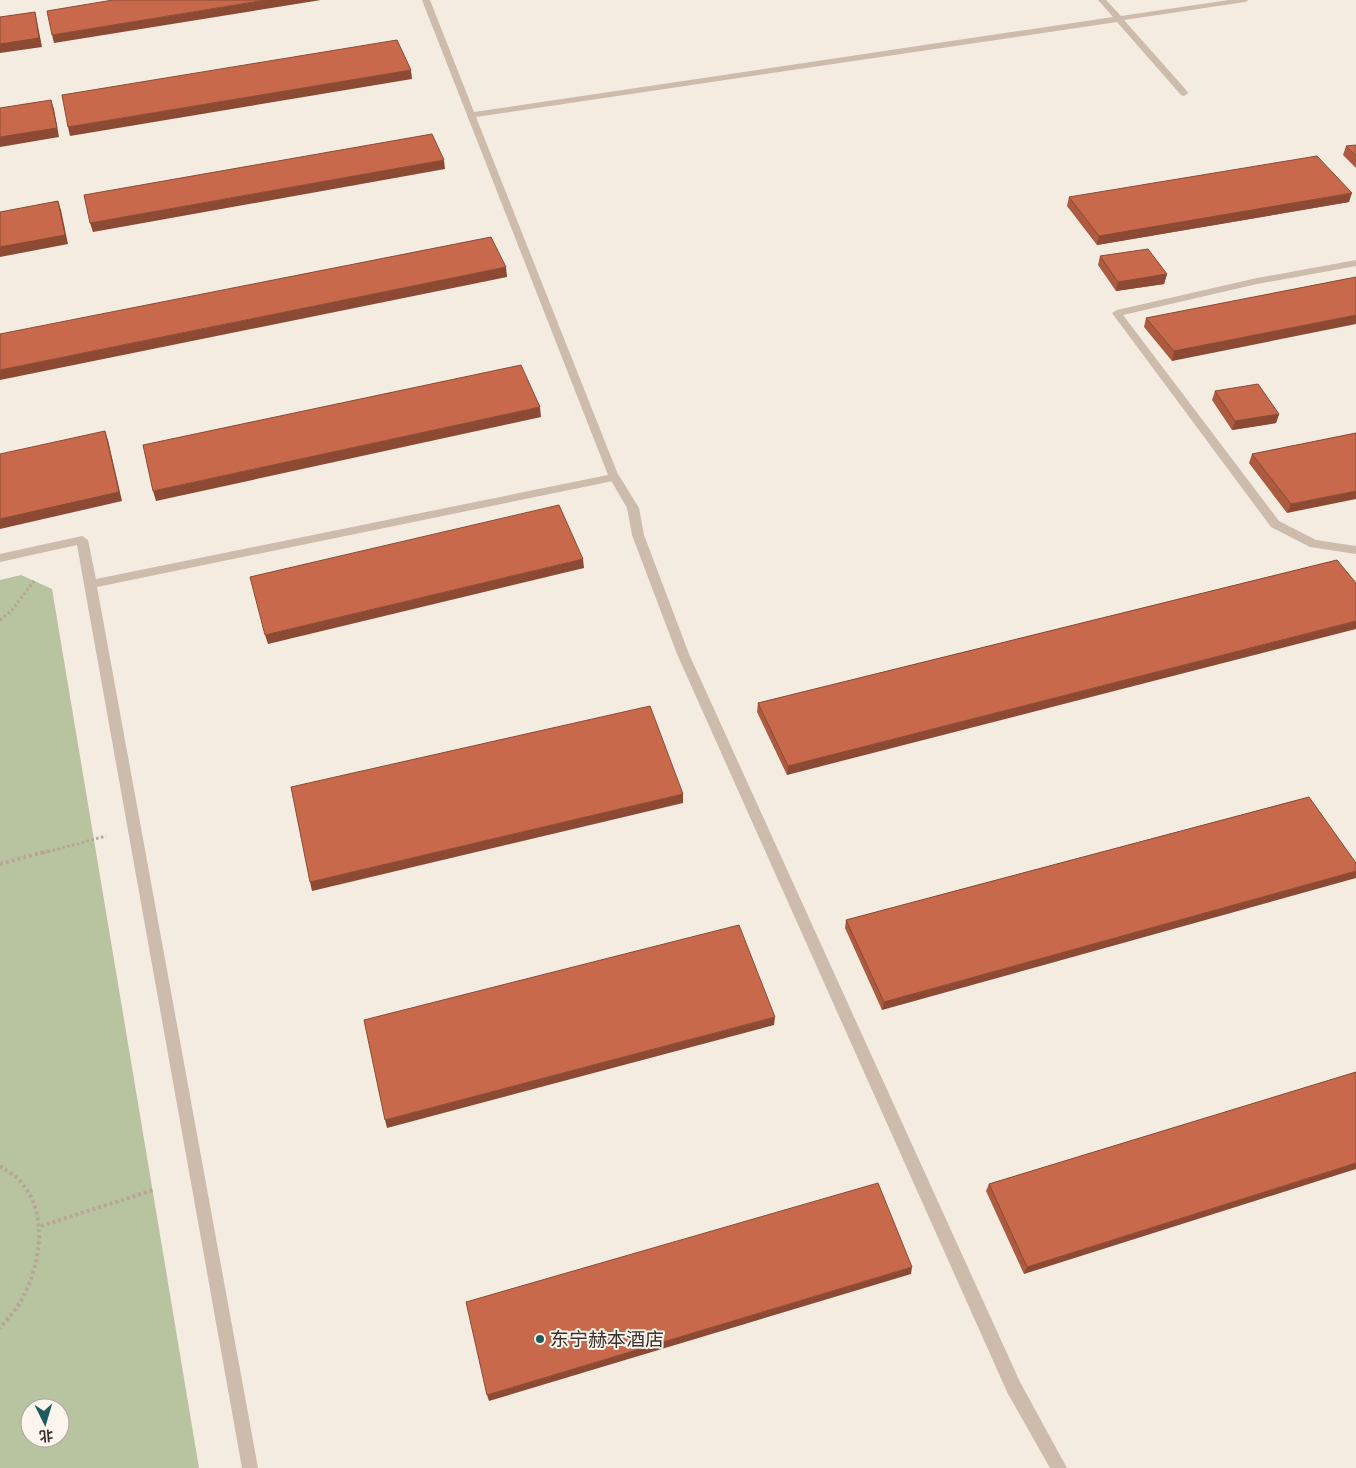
<svg xmlns="http://www.w3.org/2000/svg" width="1356" height="1468" viewBox="0 0 1356 1468" font-family="'Sofia Sans Condensed','Noto Sans SC',sans-serif">
	<style>
		.green { fill: #b8c4a0; fill-rule: evenodd }
		.lines { fill: none; stroke-linecap: round; stroke-linejoin: round }
		.path-far1 { stroke: #b9a596; stroke-width: 3; stroke-dasharray: 2.5 2.5; stroke-linecap: butt }
		.path { stroke: #b9a596; stroke-width: 4; stroke-dasharray: 3 3; stroke-linecap: butt }
		.lane { fill: #cdbbac; fill-rule: evenodd }
		.street { fill: #cdbbac; fill-rule: evenodd }
		.wall { fill: #ac5a40 }
		.shaded-wall { fill: #8c4a34 }
		.building { fill: #c8694b; stroke: #8c4a34 }
		.poi-dot { fill: #1f5a5e; stroke: #fbf5ee; stroke-width: 2 }
		.labels { text-anchor: middle; stroke-width: 4; stroke-linejoin: round; paint-order: stroke }
		.near-poi-label { font-size: 19px; fill: #3b302b; stroke: #fbf5ee; text-anchor: start }
	</style>
	<rect width="100%" height="100%" fill="#f4ebe1"/>
	<!-- green -->
	<path class="green" d="M21,575L52,589L199,1468H0V580ZM30,1408H60V1438H30Z"/>
	<g class="lines">
		<!-- path-far1 -->
		<path class="path-far1" d="M0,620L12,610L34,581
			M43,853L106,836"/>
		<!-- path -->
		<path class="path" d="M0,864L48,851
			M0,1166C5,1170 11,1173 16,1177C49,1207 42,1261 23,1297C18,1308 8,1318 0,1328
			M41,1226L153,1190"/>
		<!-- lane -->
		<path class="lane" d="M1356,260V266L1257,284L1123,315L1279,521L1316,540L1356,546V554L1310,547L1271,527L1112,313L1117,310L1257,278Z
			M614,473L618,474L639,508L644,535L689,654L1020,1382L1067,1468H1050L1008,1394L677,654L632,535L627,508L609,477Z"/>
		<!-- street -->
		<path class="street" d="M422,0H430L474,112L1113,17L1098,0H1106L1121,16L1229,0H1249L1245,2L1124,20L1187,91L1188,93L1184,96L1181,95L1117,22L476,117L619,477L618,480L97,587L258,1468H242L77,545L0,562V554L82,536L88,540L96,579L608,475Z"/>
	</g>
	<!-- wall -->
	<path class="wall" d="M1356,145V168L1343,155L1346,146Z
		M1069,197L1349,202L1097,245L1067,206Z
		M1100,256L1167,274L1164,284L1116,291L1098,265Z
		M1356,277L1172,361L1144,327L1146,318Z
		M1215,391L1279,414L1276,423L1232,430L1212,400Z
		M1356,433L1287,513L1249,463L1252,454Z
		M1337,560L787,775L757,712L758,703Z
		M1309,797L882,1010L845,928L846,920Z
		M1356,1072L1024,1274L986,1191L989,1184Z"/>
	<!-- shaded-wall -->
	<path class="shaded-wall" d="M266,0H321L54,43L52,35Z
		M35,12L37,21L42,47L0,53V44Z
		M411,70L412,79L70,136L68,127Z
		M51,100L54,109L59,137L0,147V137Z
		M444,160L445,169L93,232L90,223Z
		M1352,193L1349,202L1097,245L1099,236Z
		M58,201L61,210L68,244L0,257V247Z
		M506,267L507,277L0,380V370Z
		M1167,274L1164,284L1116,291L1118,282Z
		M1356,315V324L1172,361L1174,351Z
		M540,407L541,417L156,501L153,491Z
		M1279,414L1276,423L1232,430L1235,421Z
		M105,431L108,440L122,501L0,529V519Z
		M1356,491V499L1287,513L1291,504Z
		M583,559L584,568L268,644L265,635Z
		M1356,621V629L787,775L788,766Z
		M683,794V803L312,891L310,882Z
		M1356,871V878L882,1010L884,1002Z
		M775,1017L774,1025L387,1128L385,1120Z
		M1356,1163V1169L1024,1274L1027,1267Z
		M912,1267L911,1274L489,1401L487,1395Z"/>
	<!-- building -->
	<path class="building" d="M113,0H266L52,35L47,11Z
		M35,12L39,38L0,44V17Z
		M397,40L411,70L68,127L62,95Z
		M51,100L57,128L0,137V108Z
		M432,134L444,160L90,223L84,195Z
		M1356,145V156L1346,146Z
		M1317,156L1352,193L1099,236L1069,197Z
		M58,201L65,235L0,247V212Z
		M491,237L506,267L0,370V334Z
		M1148,249L1167,274L1118,282L1100,256Z
		M1356,277V315L1174,351L1146,318Z
		M521,365L540,407L153,491L143,445Z
		M1258,384L1279,414L1235,421L1215,391Z
		M105,431L119,492L0,519V454Z
		M1356,433V491L1291,504L1252,454Z
		M559,505L583,559L265,635L250,577Z
		M1337,560L1356,583V621L788,766L758,703Z
		M650,706L683,794L310,882L291,787Z
		M1309,797L1356,863V871L884,1002L846,920Z
		M739,925L775,1017L385,1120L364,1020Z
		M1356,1072V1163L1027,1267L989,1184Z
		M878,1183L912,1267L487,1395L466,1302Z"/>
	<!-- markers -->
	<circle class="poi-dot" cx="540" cy="1339" r="5"/>
	<g class="labels">
		<!-- near-poi labels -->
		<g class="near-poi-label">
			<text x="550" y="1346">东宁赫本酒店</text>
		</g>
	</g>
	<!-- north arrow -->
	<g transform="translate(45 1423) rotate(175)"><circle r="24" fill="#fbf5ee" stroke="#aea6a0"/>
	<path d="M0-4L9 19L0 12L-9 19Z" fill="#1f5a5e"/>
	<text y="-8" font-size="14" font-weight="bold" text-anchor="middle" fill="#3b302b">北</text>
	</g>
</svg>
